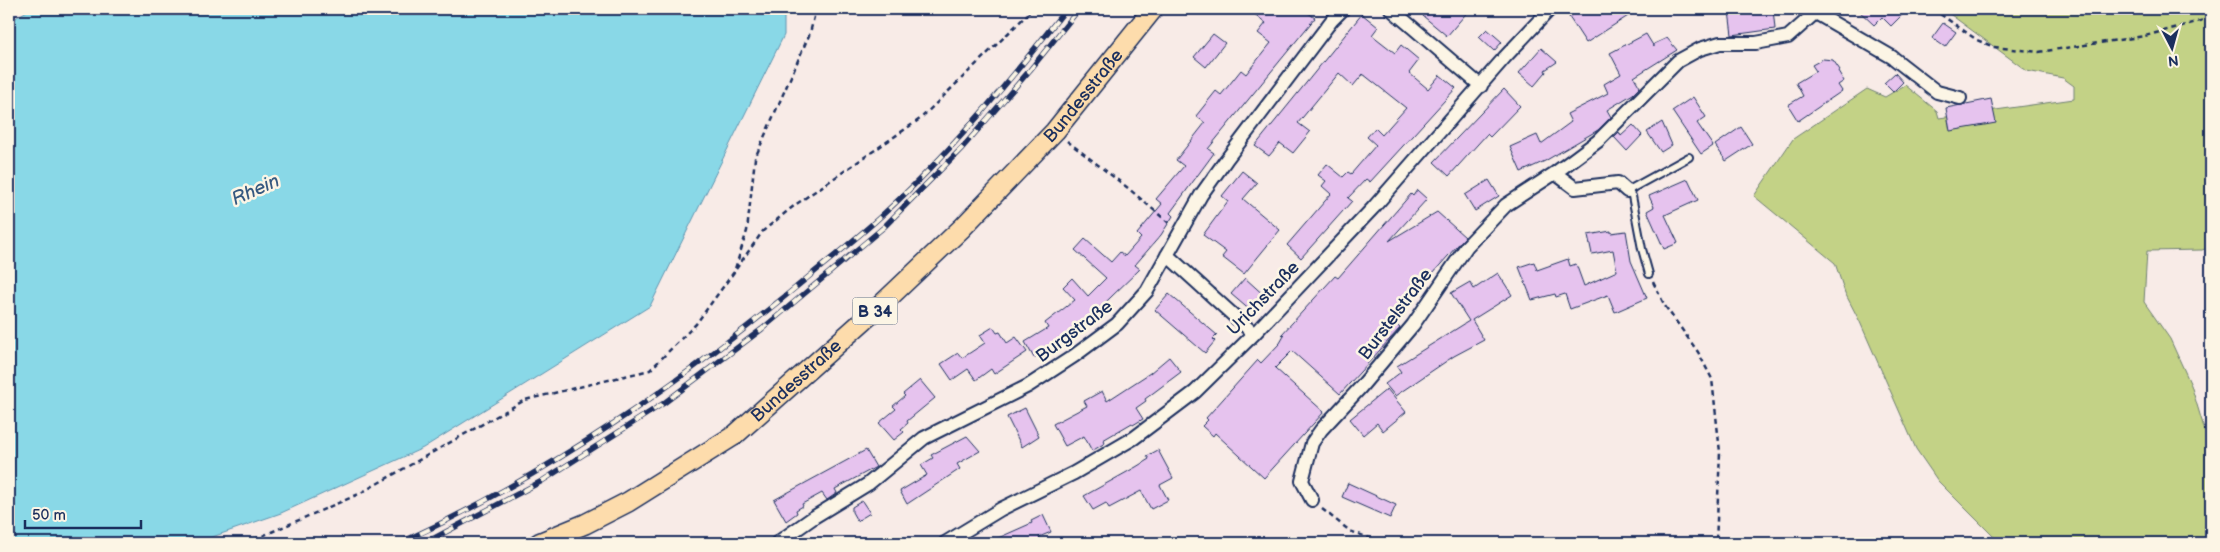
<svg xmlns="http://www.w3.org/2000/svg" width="2220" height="552" viewBox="0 0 2220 552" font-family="'Balsamiq Sans',sans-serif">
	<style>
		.green { fill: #c3d286; stroke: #6f8072 }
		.water { fill: #89d8e7; stroke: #5d94b0 }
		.building { fill: #e6c3ee; stroke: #1b2f5e }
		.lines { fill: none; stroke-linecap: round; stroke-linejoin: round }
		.lane-casing { stroke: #1b2f5e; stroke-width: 10 }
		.street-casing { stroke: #1b2f5e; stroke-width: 16 }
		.primary-casing { stroke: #1b2f5e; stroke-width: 22 }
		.path { stroke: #1b2f5e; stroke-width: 2.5; stroke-dasharray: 5 4; stroke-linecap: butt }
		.lane { stroke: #fcf5e5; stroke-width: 6 }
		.street { stroke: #fcf5e5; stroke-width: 12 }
		.primary { stroke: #fddcac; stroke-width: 19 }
		.rail-casing { stroke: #1b2f5e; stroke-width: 5.5 }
		.rail { stroke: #fcf5e5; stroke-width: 4; stroke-dasharray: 11; stroke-linecap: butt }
		.labels { text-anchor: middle; stroke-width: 5; stroke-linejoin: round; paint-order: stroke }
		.shield { fill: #fcf5e5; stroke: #5e6a86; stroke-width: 1 }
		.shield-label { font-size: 16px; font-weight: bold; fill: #1b2f5e }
		.street-label { font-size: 18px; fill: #1b2f5e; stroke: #fcf5e5 }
		.water-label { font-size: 19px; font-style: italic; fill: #365980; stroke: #fcf5e5 }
	</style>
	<rect width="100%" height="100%" fill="#f8ebe7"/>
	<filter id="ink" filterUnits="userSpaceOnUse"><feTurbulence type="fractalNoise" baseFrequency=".02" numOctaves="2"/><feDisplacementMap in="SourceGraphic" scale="10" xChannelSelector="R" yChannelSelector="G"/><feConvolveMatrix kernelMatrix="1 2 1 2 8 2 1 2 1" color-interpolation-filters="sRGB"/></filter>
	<g filter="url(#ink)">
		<!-- green -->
		<path class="green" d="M1943,9H2211V247L2202,250L2147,251L2144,302L2170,339L2191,385L2211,451V543H2000L1938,481L1916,449L1860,322L1845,293L1835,263L1754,196L1793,139L1867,89L1885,97L1905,85L1937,111L1939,118L2074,99V86L2063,78L2027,71Z"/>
		<!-- water -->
		<path class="water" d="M30,9H784V35L650,306L423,448L281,513L195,543H9V22Z"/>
		<!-- building -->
		<path class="building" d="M1248,9H1303L1315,18L1208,149L1214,153L1170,213L1173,216L1161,235L1135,265L1140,269L1081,326L1066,338L1034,358L1025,342L1048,328L1045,323L1075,300L1063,287L1072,278L1088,296L1106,278L1075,250L1085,239L1111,262L1120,252L1125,256L1141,238L1137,234L1162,204L1156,199L1184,166L1176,160L1205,123L1196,116L1216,91L1221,95L1241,70L1246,74L1271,43L1258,33L1266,23Z
			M1430,9H1470L1447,36L1423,16Z
			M1581,9H1639L1586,43L1569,17Z
			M1747,9H1773L1775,29L1732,35L1729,11Z
			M1857,9H1908L1891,26L1882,17L1874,25Z
			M1362,14L1378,27L1372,35L1395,53L1401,45L1419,60L1409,73L1428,89L1440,75L1456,88L1370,182L1366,179L1348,198L1352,201L1301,258L1287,245L1331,194L1322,186L1326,181L1318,175L1327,164L1343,177L1348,172L1351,174L1376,145L1367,137L1375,128L1382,135L1406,108L1363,74L1353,86L1339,73L1298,123L1310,132L1293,153L1280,143L1269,156L1255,146Z
			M1943,23L1956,32L1945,47L1932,38Z
			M1487,29L1502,42L1494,51L1479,37Z
			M1213,34L1225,43L1206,67L1194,57Z
			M1646,34L1654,47V44L1667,38L1677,50L1634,77L1640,87L1633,94L1607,110L1611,117L1598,130L1545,161L1521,172L1510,147L1537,135L1541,144L1571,122L1567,114L1608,93L1604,84L1621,74L1610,53Z
			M1541,48L1557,62L1545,70L1546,72L1534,86L1519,73Z
			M1823,59L1833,60L1840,70L1838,71L1844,81L1838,85L1842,91L1798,121L1788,105L1803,96L1796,83L1816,71L1812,65Z
			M1895,73L1903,82L1893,92L1884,83Z
			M1504,89L1520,106L1490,137L1487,134L1449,176L1434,162Z
			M1693,97L1706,117L1697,123L1713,146L1701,154L1672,111Z
			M1991,99L1996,123L1950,131L1946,108Z
			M1662,122L1672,145L1661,152L1647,132Z
			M1633,125L1642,135L1627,151L1614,137L1619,132L1621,136Z
			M1741,127L1752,144L1726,161L1715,145Z
			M1242,171L1257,183L1243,199L1280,230L1244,274L1222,257L1226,252L1203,235L1228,201L1222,196Z
			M1688,179L1698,200L1665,215L1678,243L1664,249L1647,211L1654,207L1649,196Z
			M1489,180L1499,196L1475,211L1465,195Z
			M1417,190L1427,199L1389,241L1437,212L1465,237L1391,320L1400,328L1340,394L1292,351L1275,368L1324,412L1264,478L1215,433L1213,436L1202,426L1208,420L1206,418L1258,360L1261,363L1280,343L1284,336L1282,334L1335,276L1338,278L1411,194L1413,196Z
			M1611,231V233L1626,231L1631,261L1647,298L1615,312L1608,295L1570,309L1565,294L1556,297L1555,294L1532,300L1519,267L1534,262L1537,270L1568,259L1570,266L1576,264L1584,286L1617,271L1613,250L1592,254L1588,235Z
			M1498,273L1512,295L1472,320L1484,340L1454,356L1395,396L1385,384L1401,372L1397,366L1469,321L1451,293L1470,282L1474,289Z
			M1245,278L1266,297L1252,312L1231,294Z
			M1169,294L1217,335L1213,339L1215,341L1205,353L1155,310Z
			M993,327L997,333L1000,332L1007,343L1016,337L1027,352L994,374L991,369L976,380L968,369L952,380L941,364L958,353L962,358L985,343L980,335Z
			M1169,357L1181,372L1145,399L1146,401L1136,408L1143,419L1133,425L1132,423L1103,440L1105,443L1092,451L1084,436L1065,446L1053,424L1087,406L1084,401L1102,391L1107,401L1150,373Z
			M920,380L935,398L907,421L908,423L901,429L904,432L894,440L879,423L896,409L893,406L905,396L903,394Z
			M1387,389L1406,412L1383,431L1377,423L1363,435L1350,419Z
			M1025,408L1039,436L1022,447L1007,417Z
			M967,436L980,451L957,464L960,469L907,504L900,491L927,475L921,465L933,458L931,455Z
			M866,450L876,467L835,489L837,493L827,500L822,493L802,504L803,506L796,510L797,513L786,521L774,500Z
			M1158,450L1173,478L1160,485L1168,500L1151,509L1141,491L1109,508L1106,503L1093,510L1084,496L1136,467L1149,459L1147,456Z
			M1348,483L1396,505L1390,518L1342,497Z
			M862,501L870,513L857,521L852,512V507Z
			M1043,515L1051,532L1039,537L1042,543H987L1032,523L1031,521Z"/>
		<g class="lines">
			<!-- lane casing -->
			<g class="lane-casing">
				<path id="lane" d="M1649,274L1642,249L1632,196L1627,191L1689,157"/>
			</g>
			<!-- street casing -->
			<g class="street-casing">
				<path id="street" d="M1391,9L1481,86
					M1809,9L1892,57L1937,92L1960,98
					M1555,173L1575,188L1618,183L1627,191
					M1167,255L1254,334
					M1312,500L1302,481L1312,443L1321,430L1360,388L1413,325L1467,246L1506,205L1555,173L1598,141L1678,61L1700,49L1720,43H1756L1788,37L1815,13
					M777,543L814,517L868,484L924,438L1028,386L1074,356L1117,324L1147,291L1201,195L1226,160L1332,20L1343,9
					M945,543L1001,509L1074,473L1134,438L1195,392L1254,334L1373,208L1505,57L1550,9"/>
			</g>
			<!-- primary casing -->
			<g class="primary-casing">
				<g id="primary">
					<path id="s1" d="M539,543L585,524L628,502L735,435L881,305L962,228L1055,131L1153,9"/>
				</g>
			</g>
			<!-- path -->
			<path class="path" d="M1933,9L1977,40L1994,47L2039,52L2145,36L2211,18
				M1067,141L1128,188L1170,224
				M736,269L763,231L795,205L920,119L1033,9
				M1653,282L1665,306L1698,352L1712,379L1720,452L1716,543
				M1322,509L1350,531L1383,543
				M246,543L359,494L525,400L650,370L696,324L734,272L747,231L755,158L810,33L816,9
				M1622,543L1642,542L1647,543"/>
			<!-- lane -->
			<use href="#lane" class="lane"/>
			<!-- street -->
			<use href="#street" class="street"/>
			<!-- primary -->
			<use href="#primary" class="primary"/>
			<!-- rail casing -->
			<g class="rail-casing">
				<path id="rail" d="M400,543C552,473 684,381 812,274C834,256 857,238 879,218C948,156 1009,82 1066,9
					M425,543L542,481L664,403L762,329L884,227L962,148L1030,70L1079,9"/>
			</g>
			<!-- rail -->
			<use href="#rail" class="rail"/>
		</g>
	</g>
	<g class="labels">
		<!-- shield labels -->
		<rect class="shield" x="852.5" y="297.5" width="45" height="27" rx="4"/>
		<g class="shield-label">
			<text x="875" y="317">B 34</text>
		</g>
		<!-- street labels -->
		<g class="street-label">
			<text dy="6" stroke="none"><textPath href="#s1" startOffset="711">Bundesstraße</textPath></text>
			<text transform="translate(1263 298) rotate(-46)" y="6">Urichstraße</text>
			<text transform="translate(1395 314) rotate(-53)" y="6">Burstelstraße</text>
			<text transform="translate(1074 331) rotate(-37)" y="6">Burgstraße</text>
			<text dy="6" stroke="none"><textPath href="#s1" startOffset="306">Bundesstraße</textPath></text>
		</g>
		<!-- water labels -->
		<g class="water-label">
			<text transform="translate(255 189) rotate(-24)" y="7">Rhein</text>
		</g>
	</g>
	<!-- margin -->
	<rect width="2220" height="552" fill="none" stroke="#fcf5e5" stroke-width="30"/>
	<rect x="15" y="15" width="2190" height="522" fill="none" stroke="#1b2f5e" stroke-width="2" filter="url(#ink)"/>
	<!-- north arrow -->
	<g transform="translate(2172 48) rotate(174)" stroke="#fcf5e5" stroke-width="4" paint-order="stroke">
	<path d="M0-4L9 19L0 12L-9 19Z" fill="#1b2f5e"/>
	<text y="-8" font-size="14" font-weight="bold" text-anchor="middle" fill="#1b2f5e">N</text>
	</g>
	<!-- scale -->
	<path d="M25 520v8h116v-8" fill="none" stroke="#1b2f5e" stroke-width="2.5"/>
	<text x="32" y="520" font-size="15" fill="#1b2f5e" stroke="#fcf5e5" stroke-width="4" paint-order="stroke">50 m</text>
</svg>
